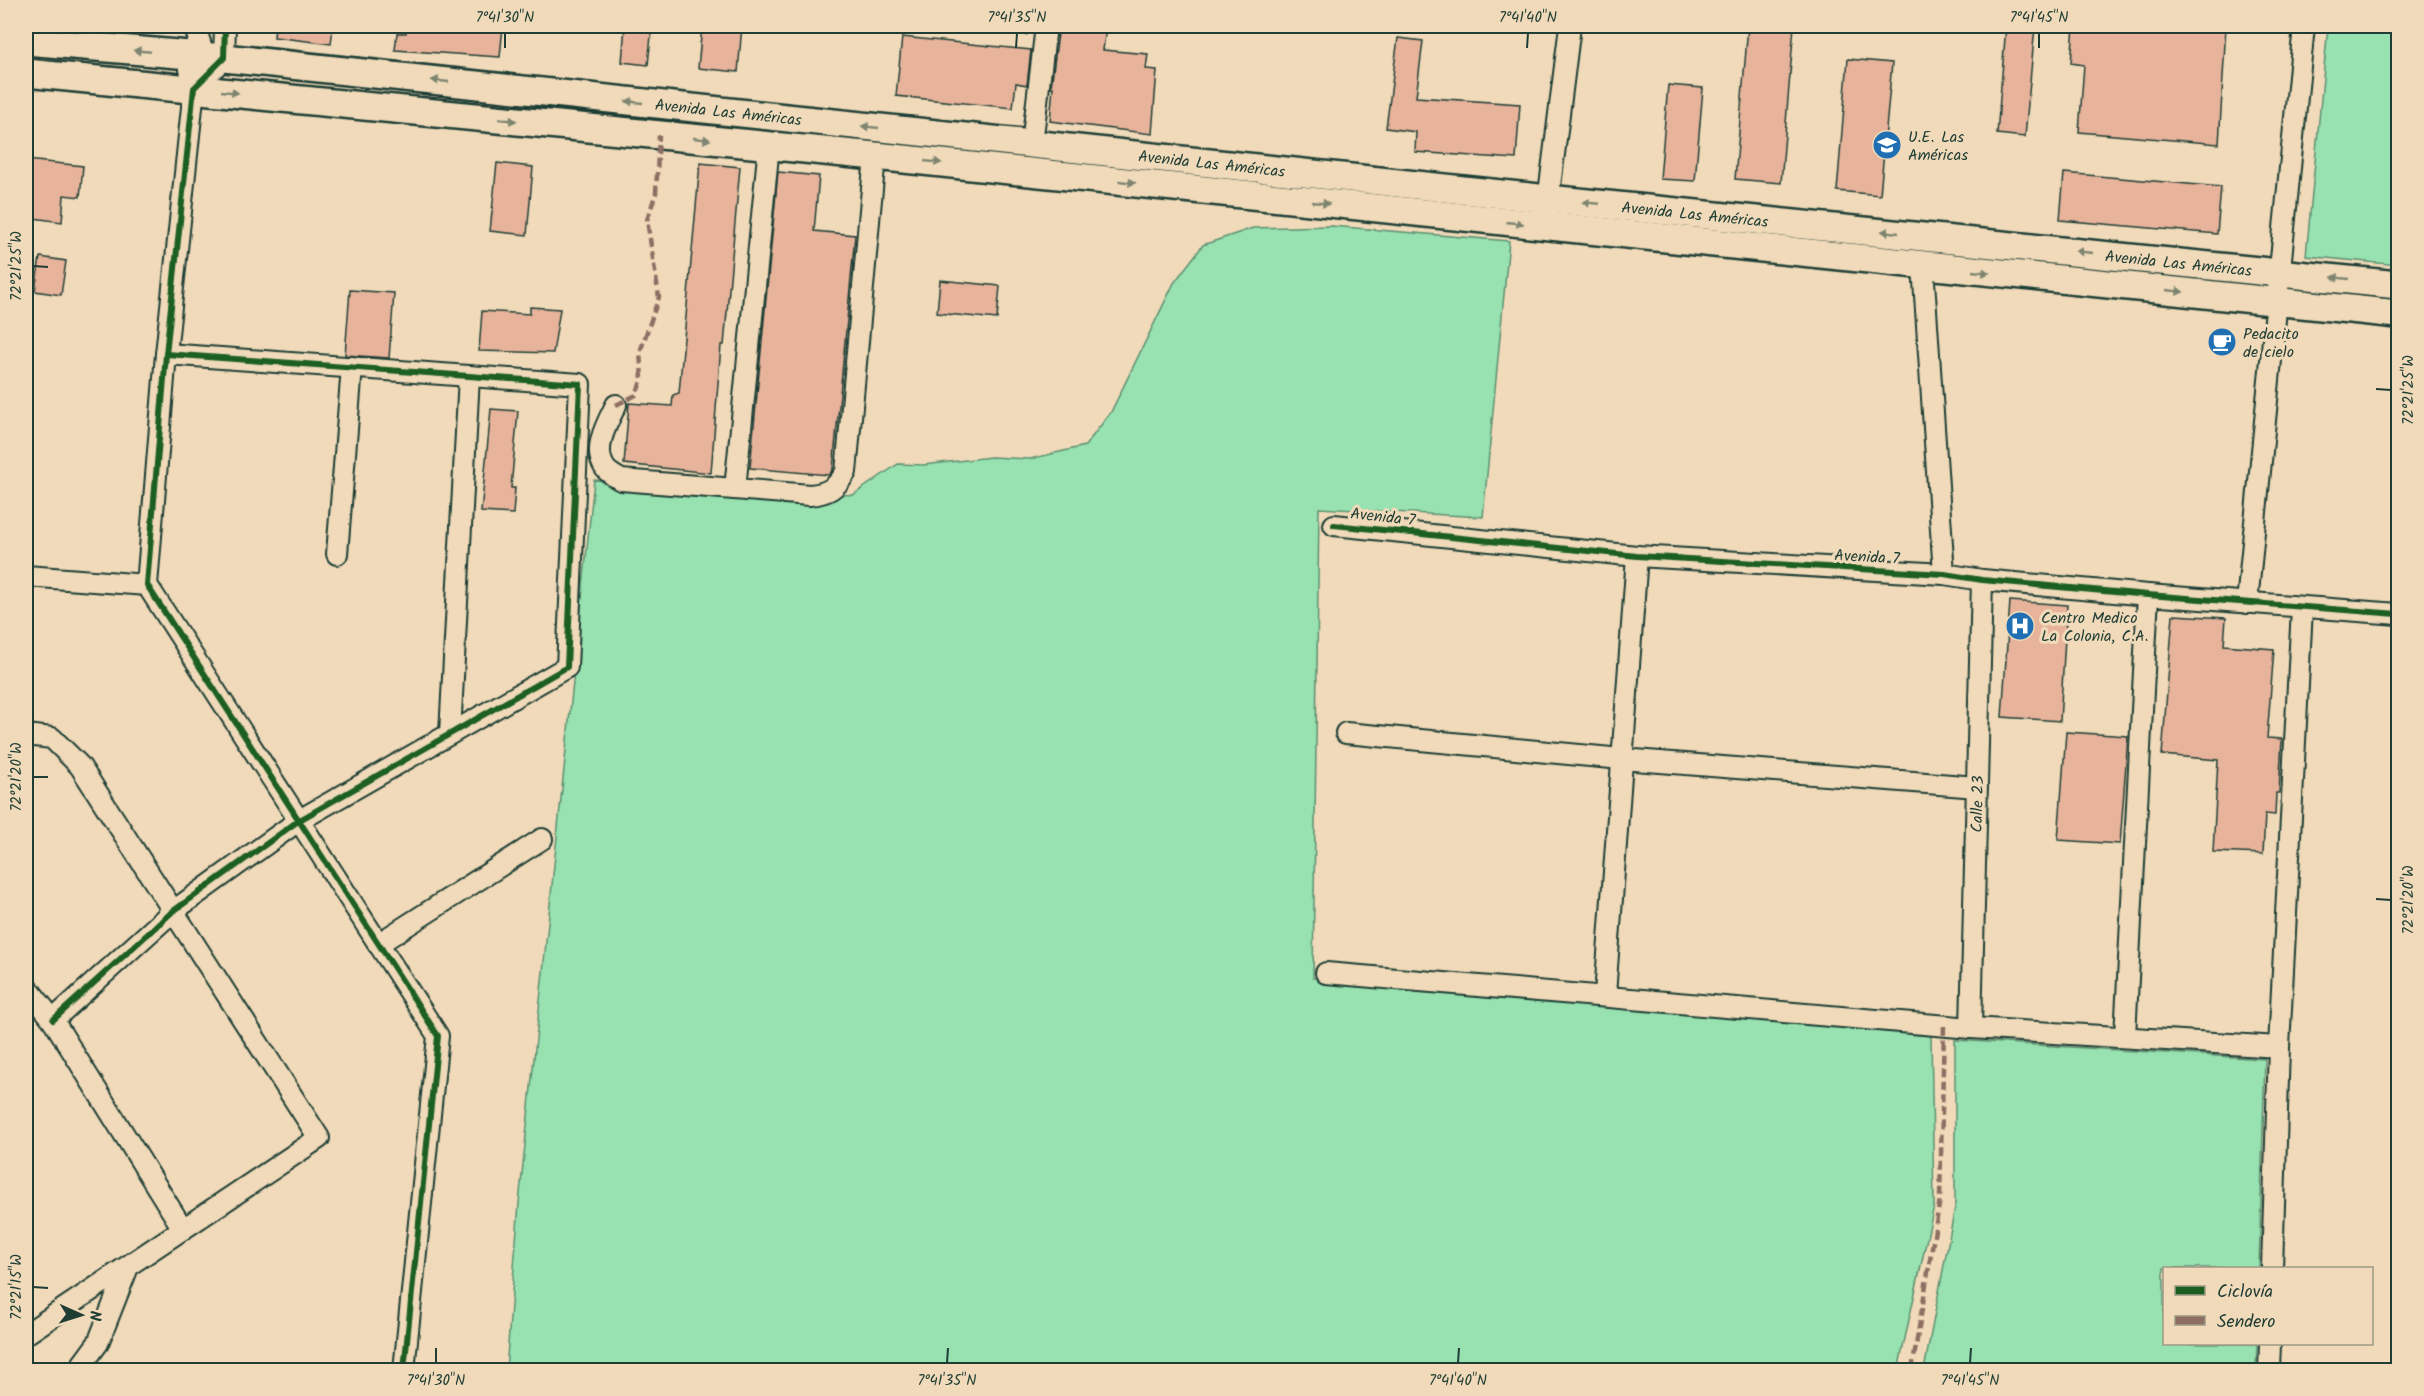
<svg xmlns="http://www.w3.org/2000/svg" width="2424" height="1396" viewBox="0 0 2424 1396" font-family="Kalam,sans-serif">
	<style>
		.green { fill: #98e1b0; stroke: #5c8f72; stroke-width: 1.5 }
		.building { fill: #e8b39b; stroke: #1f3d34; stroke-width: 1.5 }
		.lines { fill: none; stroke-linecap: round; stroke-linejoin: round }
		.minor-casing { stroke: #1f3d34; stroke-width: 24 }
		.secondary-casing { stroke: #1f3d34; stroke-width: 32 }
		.minor { stroke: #f0dab9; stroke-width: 20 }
		.secondary { stroke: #f0dab9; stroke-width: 27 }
		.quiet { stroke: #8d6e63; stroke-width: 4.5; stroke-dasharray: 9 4.5; stroke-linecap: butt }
		.cycleway-casing { stroke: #f0dab9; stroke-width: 10 }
		.cycleway { stroke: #1b5e20; stroke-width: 6 }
		.oneway { fill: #7d8470 }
		.ticks { fill: none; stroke: #1f3d34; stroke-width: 2 }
		.labels { text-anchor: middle; stroke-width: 6; stroke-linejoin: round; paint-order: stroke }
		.street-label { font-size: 16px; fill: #1f3d34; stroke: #f0dab9 }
		.poi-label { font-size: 16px; fill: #1f3d34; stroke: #f0dab9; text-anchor: start }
		.neatline { fill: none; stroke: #1f3d34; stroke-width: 2 }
		.ticks-label { font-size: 15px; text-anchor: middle; fill: #1f3d34 }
	</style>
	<rect width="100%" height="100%" fill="#f0dab9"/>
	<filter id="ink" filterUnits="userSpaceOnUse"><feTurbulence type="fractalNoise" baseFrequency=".0167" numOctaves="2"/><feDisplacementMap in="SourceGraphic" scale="12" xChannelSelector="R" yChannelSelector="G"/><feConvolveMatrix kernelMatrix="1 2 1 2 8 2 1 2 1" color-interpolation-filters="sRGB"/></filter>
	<g filter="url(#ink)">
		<!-- green -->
		<path class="green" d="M912,26H1028L1027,35Z
			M2328,26H2398V265L2306,256Z
			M1331,226L1509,241L1483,517L1319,508L1313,978L1931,1036L1934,1206L1900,1361V1370H506L519,1203L594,480L853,495L898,464L924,465L991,457L1030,459L1085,446L1111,412L1174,283L1203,245L1253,228Z
			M1955,1040L2265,1059L2259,1268H2164V1344H2257L2256,1370H1924L1955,1207Z"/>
		<!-- building -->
		<path class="building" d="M275,26H333L331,44L274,37Z
			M406,26H503L500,57L395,50L397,33H406Z
			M625,26H652L648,65L622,62Z
			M702,26H742L738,72L698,68Z
			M1059,26L1106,28L1103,50L1148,54L1146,69L1157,70L1152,134L1050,121L1053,87H1051Z
			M1748,26H1794L1781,183L1735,179Z
			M2006,26H2035L2025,137L1997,134Z
			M2074,26H2226L2219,144L2079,132L2084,65L2071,63Z
			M902,37L1031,50L1027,85L1016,83L1013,108L896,96Z
			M1398,38L1423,41L1416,97L1520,104L1516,159L1415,152L1416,132L1386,128Z
			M1848,59L1892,63L1880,195L1837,191Z
			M1668,85L1703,88L1695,181L1660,179Z
			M26,160L83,166L80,197L64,195L62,222L26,217Z
			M497,163L533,167L527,235L490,231Z
			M700,163L740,167L724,345H721L711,473L624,464L629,403L672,406L673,395L679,393Z
			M778,172L819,176L814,231L855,235L833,469L829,475L750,468Z
			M2064,173L2221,187L2217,234L2060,220Z
			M40,257L66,261L61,295L35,291Z
			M940,280L1000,286L997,319L937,313Z
			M350,290L394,293L389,358L345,355Z
			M530,307L560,309L553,353L479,351L482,311L530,314Z
			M491,409L518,411L511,488H515L513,514L481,512Z
			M2010,601L2067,605L2060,721L2002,717Z
			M2173,615L2226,618L2224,645L2274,649L2267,738L2282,739L2279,793H2276L2275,815L2265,814L2263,854L2213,852L2218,760L2162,755Z
			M2066,732L2128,736L2120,844L2058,840Z"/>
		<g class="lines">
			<!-- minor casing -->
			<g class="minor-casing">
				<g id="minor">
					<path d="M225,26L224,58L194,88L166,354L147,585L438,1036L404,1370"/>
					<path d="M194,88L187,55L200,42L194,26"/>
					<path d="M1032,144L1046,26"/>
					<path d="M1547,210L1570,26"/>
					<path d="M1923,266L1944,574"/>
					<path d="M616,405C607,423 592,449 605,468C608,473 616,477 621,480L810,495C829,493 836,488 846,472L875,156"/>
					<path d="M735,489L769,145"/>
					<path d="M1334,525L1637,556L1944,574L1982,580L2148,595L2398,614"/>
					<path d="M337,554L352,367"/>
					<path d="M26,576L147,585"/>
					<path d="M2247,603L2304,26"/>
					<path d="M1346,733L1622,759L1977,787"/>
					<path d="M450,734L469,376"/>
					<path d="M26,735L52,738L80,766L319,1138L26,1334"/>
					<path d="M378,944L542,839"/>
					<path d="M1326,973L1971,1028L2279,1047"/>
					<path d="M26,986L53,1020L183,1229"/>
					<path d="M1605,995L1637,556"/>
					<path d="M53,1020L172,912L298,821L567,667L580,384L166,354"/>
					<path id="s1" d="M1971,1028L1982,580"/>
					<path d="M2125,1036L2148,595"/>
					<path d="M2272,1268L2279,1047L2302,608"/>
					<path d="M78,1370L98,1343L128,1267"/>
					<path d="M2269,1370L2270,1344"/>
				</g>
			</g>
			<!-- secondary casing -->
			<g class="secondary-casing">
				<g id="secondary">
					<path id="s2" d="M26,41L224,58L1548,199L2398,285"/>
					<path d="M26,73L875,156L2398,314"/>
				</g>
			</g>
			<!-- minor -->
			<use href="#minor" class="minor"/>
			<!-- secondary -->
			<use href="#secondary" class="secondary"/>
			<!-- quiet -->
			<path class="quiet" d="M616,405L636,395L642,379L640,352L659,297L647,220L656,193L659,135
				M1912,1370L1940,1199L1944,1026"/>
			<!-- cycleway casing -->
			<g class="cycleway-casing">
				<path id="cycleway" d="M225,26L224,58L194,88L166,354L147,585L438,1036L404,1370
					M1334,525L1637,556L1944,574L1982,580L2148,595L2398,614
					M53,1020L172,912L298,821L567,667L580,384L166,354"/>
			</g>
			<!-- cycleway -->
			<use href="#cycleway" class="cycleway"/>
		</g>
		<!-- one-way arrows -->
		<defs><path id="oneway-solid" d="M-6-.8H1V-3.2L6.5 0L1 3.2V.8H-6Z" transform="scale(1.5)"/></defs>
		<g class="oneway">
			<use href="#oneway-solid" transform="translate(142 51) rotate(-175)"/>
			<use href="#oneway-solid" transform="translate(440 81) rotate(-174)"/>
			<use href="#oneway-solid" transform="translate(230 92) rotate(6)"/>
			<use href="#oneway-solid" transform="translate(634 102) rotate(-174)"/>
			<use href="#oneway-solid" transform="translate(508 120) rotate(6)"/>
			<use href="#oneway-solid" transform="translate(870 127) rotate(-174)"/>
			<use href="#oneway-solid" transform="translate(702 139) rotate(6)"/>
			<use href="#oneway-solid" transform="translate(933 162) rotate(6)"/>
			<use href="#oneway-solid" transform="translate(1127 182) rotate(6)"/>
			<use href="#oneway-solid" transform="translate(1321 203) rotate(6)"/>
			<use href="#oneway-solid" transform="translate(1591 203) rotate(-175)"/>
			<use href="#oneway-solid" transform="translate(1515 223) rotate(6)"/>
			<use href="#oneway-solid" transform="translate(1890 232) rotate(-174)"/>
			<use href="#oneway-solid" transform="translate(2084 252) rotate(-174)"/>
			<use href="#oneway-solid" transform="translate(1981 272) rotate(6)"/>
			<use href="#oneway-solid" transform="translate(2340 278) rotate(-174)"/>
			<use href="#oneway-solid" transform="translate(2175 291) rotate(6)"/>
		</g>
	</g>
	<!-- ticks -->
	<path class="ticks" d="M505,48V33M1016,48L1017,33M1527,48L1528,33M2039,48V33M33,266L48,267M2376,389L2391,390M33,777H48M2376,899L2391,900M33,1287L48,1288M436,1363V1348M947,1363L948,1348M1458,1363L1459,1348M1970,1363L1971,1348"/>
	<!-- icons -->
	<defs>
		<g id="school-disc" transform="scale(1.5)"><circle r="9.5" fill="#1f6fb2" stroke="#f0dab9"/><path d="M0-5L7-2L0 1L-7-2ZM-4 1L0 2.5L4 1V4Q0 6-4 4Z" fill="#fff"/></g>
		<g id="cafe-disc" transform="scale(1.5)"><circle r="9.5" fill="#1f6fb2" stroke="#f0dab9"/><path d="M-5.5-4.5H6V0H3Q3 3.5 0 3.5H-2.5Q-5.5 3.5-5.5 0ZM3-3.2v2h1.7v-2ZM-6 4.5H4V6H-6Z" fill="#fff"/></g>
		<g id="hospital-disc" transform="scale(1.5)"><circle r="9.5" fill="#1f6fb2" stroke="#f0dab9"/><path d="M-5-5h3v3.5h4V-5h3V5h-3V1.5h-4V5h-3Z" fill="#fff"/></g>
	</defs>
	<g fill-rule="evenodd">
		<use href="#school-disc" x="1887" y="145"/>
		<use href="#cafe-disc" x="2222" y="342"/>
		<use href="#hospital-disc" x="2020" y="626"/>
	</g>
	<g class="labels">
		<!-- street labels -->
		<g class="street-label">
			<text dy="6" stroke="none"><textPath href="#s2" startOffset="706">Avenida Las Américas</textPath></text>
			<text dy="6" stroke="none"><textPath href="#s2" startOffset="1192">Avenida Las Américas</textPath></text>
			<text dy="6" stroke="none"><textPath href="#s2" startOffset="1678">Avenida Las Américas</textPath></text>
			<text dy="6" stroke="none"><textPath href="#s2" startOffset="2164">Avenida Las Américas</textPath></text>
			<text transform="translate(1383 516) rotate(6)" y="6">Avenida 7</text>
			<text transform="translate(1867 556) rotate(3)" y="6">Avenida 7</text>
			<text dy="6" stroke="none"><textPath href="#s1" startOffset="224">Calle 23</textPath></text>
		</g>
		<!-- poi labels -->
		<g class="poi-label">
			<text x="1908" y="142">U.E. Las<tspan x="1908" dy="18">Américas</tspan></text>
			<text x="2243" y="339">Pedacito<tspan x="2243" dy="18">de cielo</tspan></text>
			<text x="2041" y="623">Centro Medico<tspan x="2041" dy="18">La Colonia, C.A.</tspan></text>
		</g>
	</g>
	<!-- margin -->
	<rect width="2424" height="1396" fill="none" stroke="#f0dab9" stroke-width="66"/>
	<!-- legend -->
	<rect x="2163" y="1267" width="210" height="78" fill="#f0dab9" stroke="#9c9b84" stroke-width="1.5"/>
	<rect x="2175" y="1286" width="30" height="9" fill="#1b5e20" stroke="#9c9b84" stroke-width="1.5"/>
	<text x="2217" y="1297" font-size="18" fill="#1f3d34">Ciclovía</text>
	<rect x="2175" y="1316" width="30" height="9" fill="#8d6e63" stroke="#9c9b84" stroke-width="1.5"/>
	<text x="2217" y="1327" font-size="18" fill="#1f3d34">Sendero</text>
	<!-- north arrow -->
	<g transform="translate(81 1315) rotate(93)" stroke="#f0dab9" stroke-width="4.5" paint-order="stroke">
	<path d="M0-4.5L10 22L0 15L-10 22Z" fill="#1f3d34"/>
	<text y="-9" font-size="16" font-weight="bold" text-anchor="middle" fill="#1f3d34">N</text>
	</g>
	<rect x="33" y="33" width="2358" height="1330" class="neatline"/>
	<g class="ticks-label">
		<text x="505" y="22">7°41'30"N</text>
		<text x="1017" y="22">7°41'35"N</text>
		<text x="1528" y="22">7°41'40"N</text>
		<text x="2039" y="22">7°41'45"N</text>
		<text transform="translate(16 266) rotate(-90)" y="5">72°21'25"W</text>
		<text transform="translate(2408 390) rotate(-90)" y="5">72°21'25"W</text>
		<text transform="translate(16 777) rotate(-90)" y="5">72°21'20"W</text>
		<text transform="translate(2408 900) rotate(-90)" y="5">72°21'20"W</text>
		<text transform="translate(16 1287) rotate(-90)" y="5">72°21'15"W</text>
		<text x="436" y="1385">7°41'30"N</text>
		<text x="947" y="1385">7°41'35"N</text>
		<text x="1458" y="1385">7°41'40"N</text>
		<text x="1970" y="1385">7°41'45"N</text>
	</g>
</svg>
